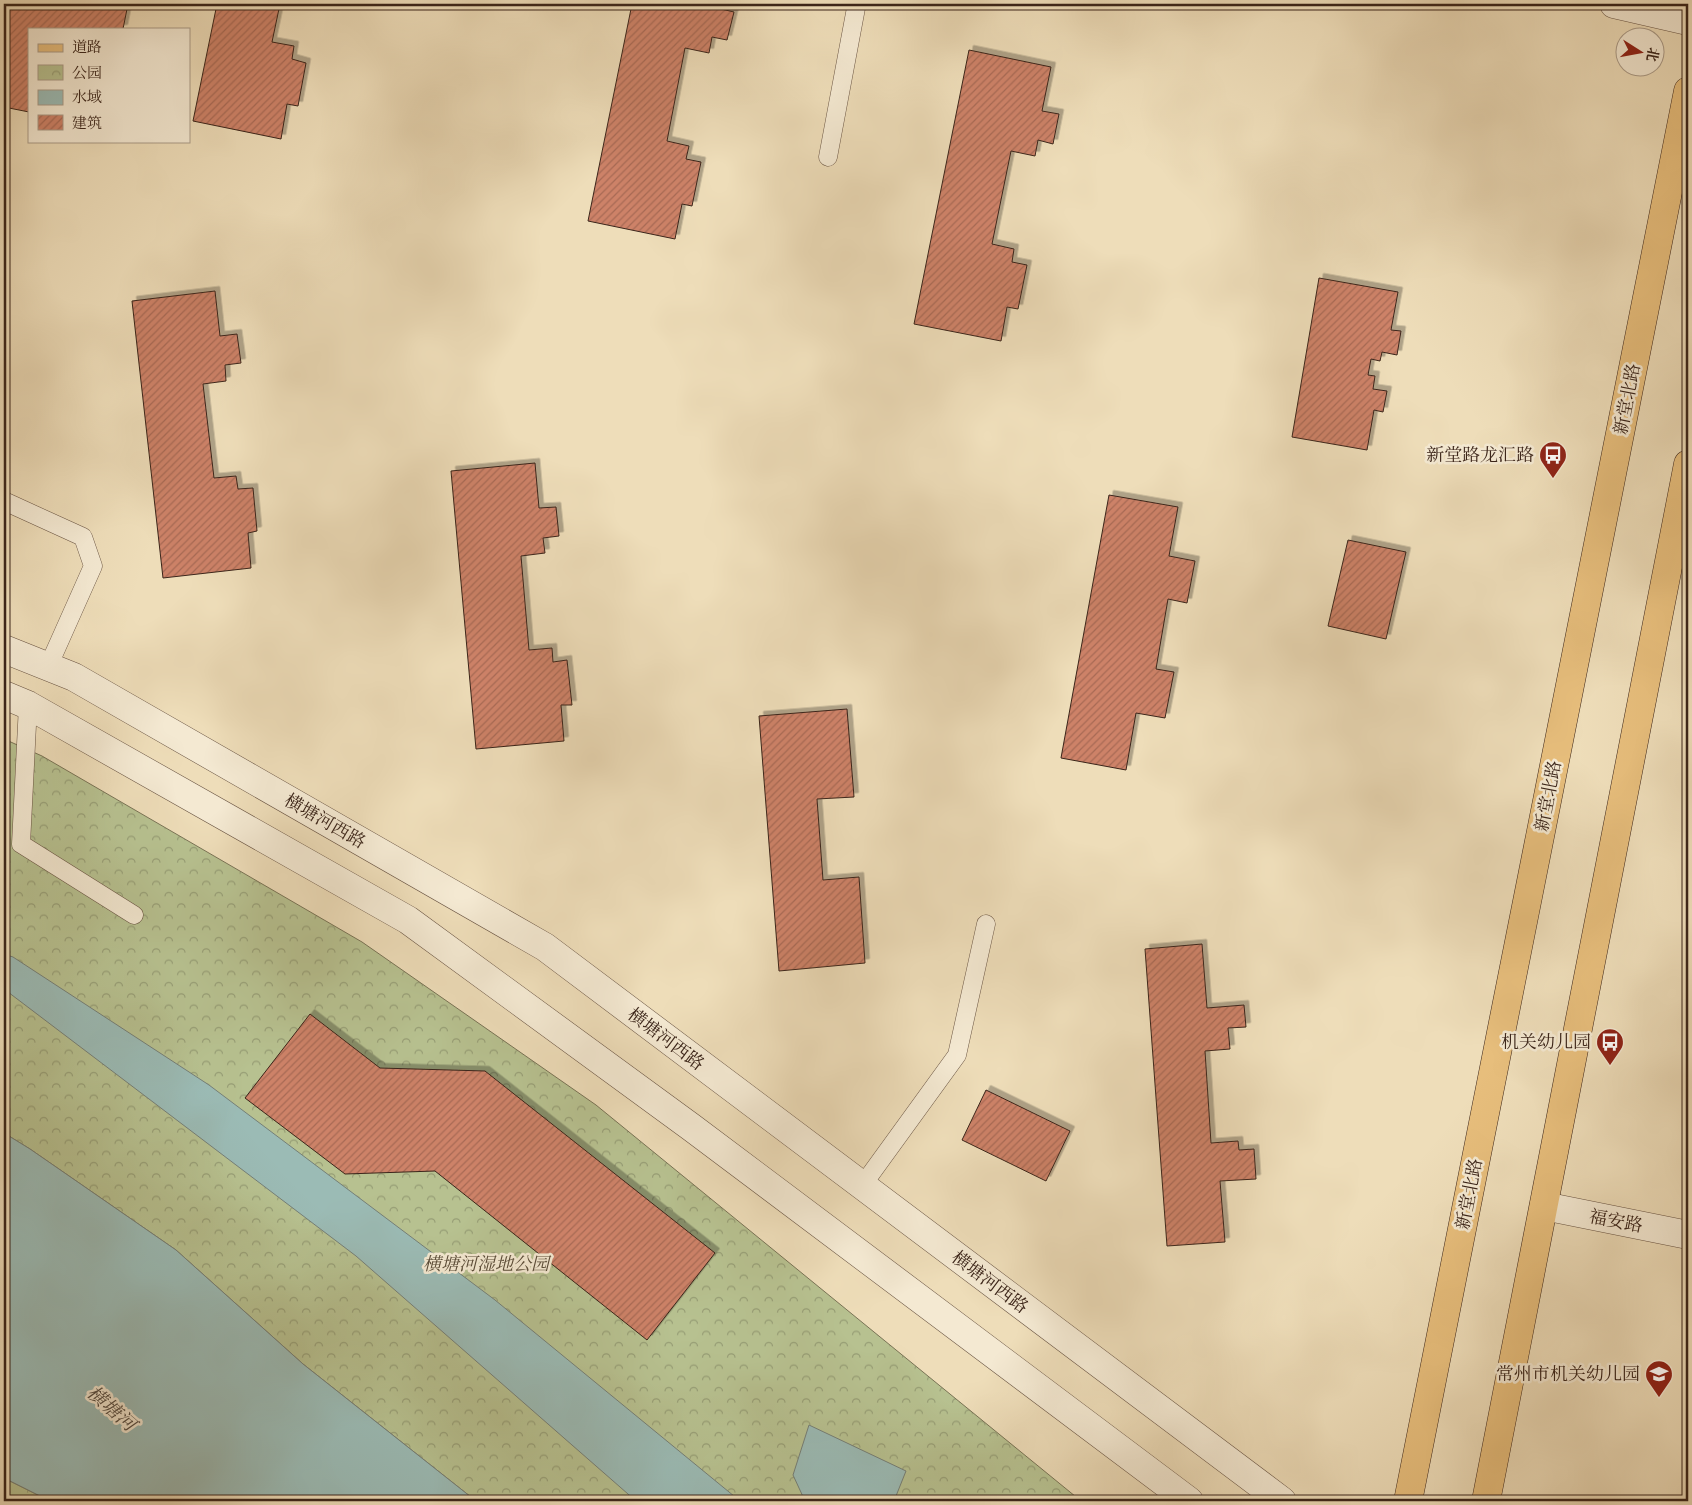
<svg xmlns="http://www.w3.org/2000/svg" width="1692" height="1505" viewBox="0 0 1692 1505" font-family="'Gentium Book Plus','Noto Serif SC',serif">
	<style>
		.park { fill: url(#park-crowns); stroke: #797355 }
		.water { fill: #9bbbb5; stroke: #757f77 }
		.building { fill: url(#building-hatch); stroke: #3b251a; filter: url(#shadow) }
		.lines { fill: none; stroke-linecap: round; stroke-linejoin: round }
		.service-casing { stroke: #685342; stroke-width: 19 }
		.minor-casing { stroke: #685342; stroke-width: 29 }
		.tertiary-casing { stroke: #685342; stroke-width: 29 }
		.primary-casing { stroke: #3b251a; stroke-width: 29 }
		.service { stroke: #f4e9d2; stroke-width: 18 }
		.minor { stroke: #f4e9d2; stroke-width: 28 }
		.tertiary { stroke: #f4e9d2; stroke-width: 28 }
		.primary { stroke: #e7be7c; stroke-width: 28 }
		.labels { text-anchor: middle; stroke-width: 5; stroke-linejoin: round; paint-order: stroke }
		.street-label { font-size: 18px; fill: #3b251a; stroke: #f4e9d2 }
		.poi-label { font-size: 18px; fill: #3b251a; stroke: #f4e9d2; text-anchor: end }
		.park-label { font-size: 18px; font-style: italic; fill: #5a4c38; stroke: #f4e9d2 }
		.water-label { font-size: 19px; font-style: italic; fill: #534a41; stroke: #f4e9d2 }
	</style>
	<defs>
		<pattern id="park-crowns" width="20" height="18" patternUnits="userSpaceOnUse" patternTransform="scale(1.25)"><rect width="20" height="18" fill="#b7c190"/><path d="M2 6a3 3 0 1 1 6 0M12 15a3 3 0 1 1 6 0" fill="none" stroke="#969d75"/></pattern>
		<pattern id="building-hatch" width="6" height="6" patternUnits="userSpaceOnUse" patternTransform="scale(1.25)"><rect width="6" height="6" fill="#cd8268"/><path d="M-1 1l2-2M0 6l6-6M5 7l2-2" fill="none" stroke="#a86a55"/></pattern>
		<filter id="shadow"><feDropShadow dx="4.5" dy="-4.5" stdDeviation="0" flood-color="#0004"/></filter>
	</defs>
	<rect width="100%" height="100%" fill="#eeddb9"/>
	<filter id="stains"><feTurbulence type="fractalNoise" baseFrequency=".004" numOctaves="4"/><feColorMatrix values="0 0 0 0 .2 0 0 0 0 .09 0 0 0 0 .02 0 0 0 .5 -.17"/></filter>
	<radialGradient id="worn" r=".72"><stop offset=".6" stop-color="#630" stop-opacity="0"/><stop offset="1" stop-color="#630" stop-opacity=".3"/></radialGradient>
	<!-- park -->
	<path class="park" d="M4,739L42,756L362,942L596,1105L1081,1501H476L303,1364L176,1250L30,1149L4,1133Z
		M4,1478L50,1501H4Z"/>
	<!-- water -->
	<path class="water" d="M4,954L13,957L209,1085L495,1300L740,1501H636L356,1256L4,989Z
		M4,1133L30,1149L176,1250L303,1364L476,1501H50L4,1478Z
		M809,1425L906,1471L894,1501H805L793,1475Z"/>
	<!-- building -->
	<path class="building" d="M4,4H128L123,29H29V112L4,107Z
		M217,4H280L272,42L294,46L292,59L306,63L298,106L287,104L281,139L193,121Z
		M632,4H718L717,8L734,12L727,40L712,37L709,53L685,48L667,141L689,146L686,159L701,162L692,206L682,204L675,239L588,221Z
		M969,50L1051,67L1042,111L1059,114L1053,144L1038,140L1035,156L1011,151L992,244L1014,249L1012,262L1027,265L1018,309L1007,307L1001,341L914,324Z
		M1319,278L1398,292L1391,330L1401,331L1397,355L1382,352L1380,361L1371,359L1368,375L1375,376L1373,389L1387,391L1383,412L1374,410L1367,450L1292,437Z
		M215,291L220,336L237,334L241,363L225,365L226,381L203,384L214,478L236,476L238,489L253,488L257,531L248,533L251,568L163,578L132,301Z
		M535,463L539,508L556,507L559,536L543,538L545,553L521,556L529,650L552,648L553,662L567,660L572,705H561L564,741L476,749L451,471Z
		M1109,495L1178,507L1169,556L1195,561L1187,603L1168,599L1156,669L1174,672L1165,718L1136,713L1126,770L1061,758Z
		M1348,540L1406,552L1386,639L1328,626Z
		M847,709L854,797L817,799L823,880L859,877L865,963L779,971L759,716Z
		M1202,944L1207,1008L1244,1005L1246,1027L1228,1028L1230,1049L1205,1051L1211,1143L1238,1141L1239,1150L1254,1149L1256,1179L1220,1181L1225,1242L1167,1246L1145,949Z
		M310,1014L380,1068L485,1071L715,1253L647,1340L435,1171L345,1174L245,1098Z
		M986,1090L1070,1131L1046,1181L962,1140Z"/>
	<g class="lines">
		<!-- service casing -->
		<g class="service-casing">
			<path id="service" d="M828,157L856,8L853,4
				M4,501L83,537L93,566L48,667
				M28,705L21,844L134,915
				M862,1186L957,1055L986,924"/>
		</g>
		<!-- minor casing -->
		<g class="minor-casing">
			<path id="minor" d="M1544,1206L1688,1235"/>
		</g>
		<!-- tertiary casing -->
		<g class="tertiary-casing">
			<path id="tertiary" d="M1614,4L1688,21
				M4,649L74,677L545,947L1282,1501
				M4,695L28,705L408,920L691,1127L1189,1501"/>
		</g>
		<!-- primary casing -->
		<g class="primary-casing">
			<path id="primary" d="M1408,1501L1688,91
				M1486,1501L1688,464"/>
		</g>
		<!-- service -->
		<use href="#service" class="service"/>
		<!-- minor -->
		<use href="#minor" class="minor"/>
		<!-- tertiary -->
		<use href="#tertiary" class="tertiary"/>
		<!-- primary -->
		<use href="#primary" class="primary"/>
	</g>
	<!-- icons -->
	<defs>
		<g id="bus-pin" transform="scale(1.4375)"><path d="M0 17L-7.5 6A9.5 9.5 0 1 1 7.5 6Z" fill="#8f2418" stroke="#f4e9d2"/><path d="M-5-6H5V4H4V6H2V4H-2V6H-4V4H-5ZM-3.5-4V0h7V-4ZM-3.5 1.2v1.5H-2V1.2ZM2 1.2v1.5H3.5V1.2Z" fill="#fff"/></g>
		<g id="school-pin" transform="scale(1.4375)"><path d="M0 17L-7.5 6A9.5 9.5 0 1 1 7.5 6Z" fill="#8f2418" stroke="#f4e9d2"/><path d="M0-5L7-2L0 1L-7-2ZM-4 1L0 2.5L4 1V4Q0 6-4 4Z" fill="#fff"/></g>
	</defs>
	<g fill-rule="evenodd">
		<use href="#bus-pin" x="1553" y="455"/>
		<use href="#bus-pin" x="1610" y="1042"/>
		<use href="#school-pin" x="1659" y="1374"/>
	</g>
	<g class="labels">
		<!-- street labels -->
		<g class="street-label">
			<text transform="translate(1627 399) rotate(-79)" y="6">新堂北路</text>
			<text transform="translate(1548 796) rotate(-79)" y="6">新堂北路</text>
			<text transform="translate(325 821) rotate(30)" y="6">横塘河西路</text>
			<text transform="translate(666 1039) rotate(37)" y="6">横塘河西路</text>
			<text transform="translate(1469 1194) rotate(-79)" y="6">新堂北路</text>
			<text transform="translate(1616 1221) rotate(11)" y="6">福安路</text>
			<text transform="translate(990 1282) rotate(37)" y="6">横塘河西路</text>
		</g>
		<!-- poi labels -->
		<g class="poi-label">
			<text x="1534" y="461">新堂路龙汇路</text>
			<text x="1591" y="1048">机关幼儿园</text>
			<text x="1640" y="1380">常州市机关幼儿园</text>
		</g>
		<!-- park labels -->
		<g class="park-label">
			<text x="486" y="1270">横塘河湿地公园</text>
		</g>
		<!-- water labels -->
		<g class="water-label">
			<text transform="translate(112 1408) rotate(41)" y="7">横塘河</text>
		</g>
	</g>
	<!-- margin -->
	<rect width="1692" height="1505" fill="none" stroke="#eeddb9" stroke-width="20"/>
	<rect x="5" y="5" width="1682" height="1495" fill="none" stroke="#3b251a" stroke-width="2.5"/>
	<rect x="10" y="10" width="1672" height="1485" fill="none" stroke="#3b251a"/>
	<!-- legend -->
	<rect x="28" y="28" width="162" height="115" fill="#f4e9d2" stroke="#aa9b88"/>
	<rect x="38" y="44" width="25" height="8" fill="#e7be7c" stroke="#aa9b88"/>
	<text x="72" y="52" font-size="15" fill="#3b251a">道路</text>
	<rect x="38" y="65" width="25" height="15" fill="url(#park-crowns)" stroke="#aa9b88"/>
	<text x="72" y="78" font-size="15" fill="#3b251a">公园</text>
	<rect x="38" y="90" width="25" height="15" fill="#9bbbb5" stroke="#aa9b88"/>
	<text x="72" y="102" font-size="15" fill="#3b251a">水域</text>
	<rect x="38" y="115" width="25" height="15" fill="url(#building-hatch)" stroke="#aa9b88"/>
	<text x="72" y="128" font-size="15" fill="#3b251a">建筑</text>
	<!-- north arrow -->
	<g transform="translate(1640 52) rotate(101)"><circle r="24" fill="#f4e9d2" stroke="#aa9b88"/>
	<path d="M0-4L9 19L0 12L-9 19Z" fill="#8f2418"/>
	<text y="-8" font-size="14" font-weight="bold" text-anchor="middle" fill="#3b251a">北</text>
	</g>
	<rect width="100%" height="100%" filter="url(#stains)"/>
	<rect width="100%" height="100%" fill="url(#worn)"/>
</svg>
